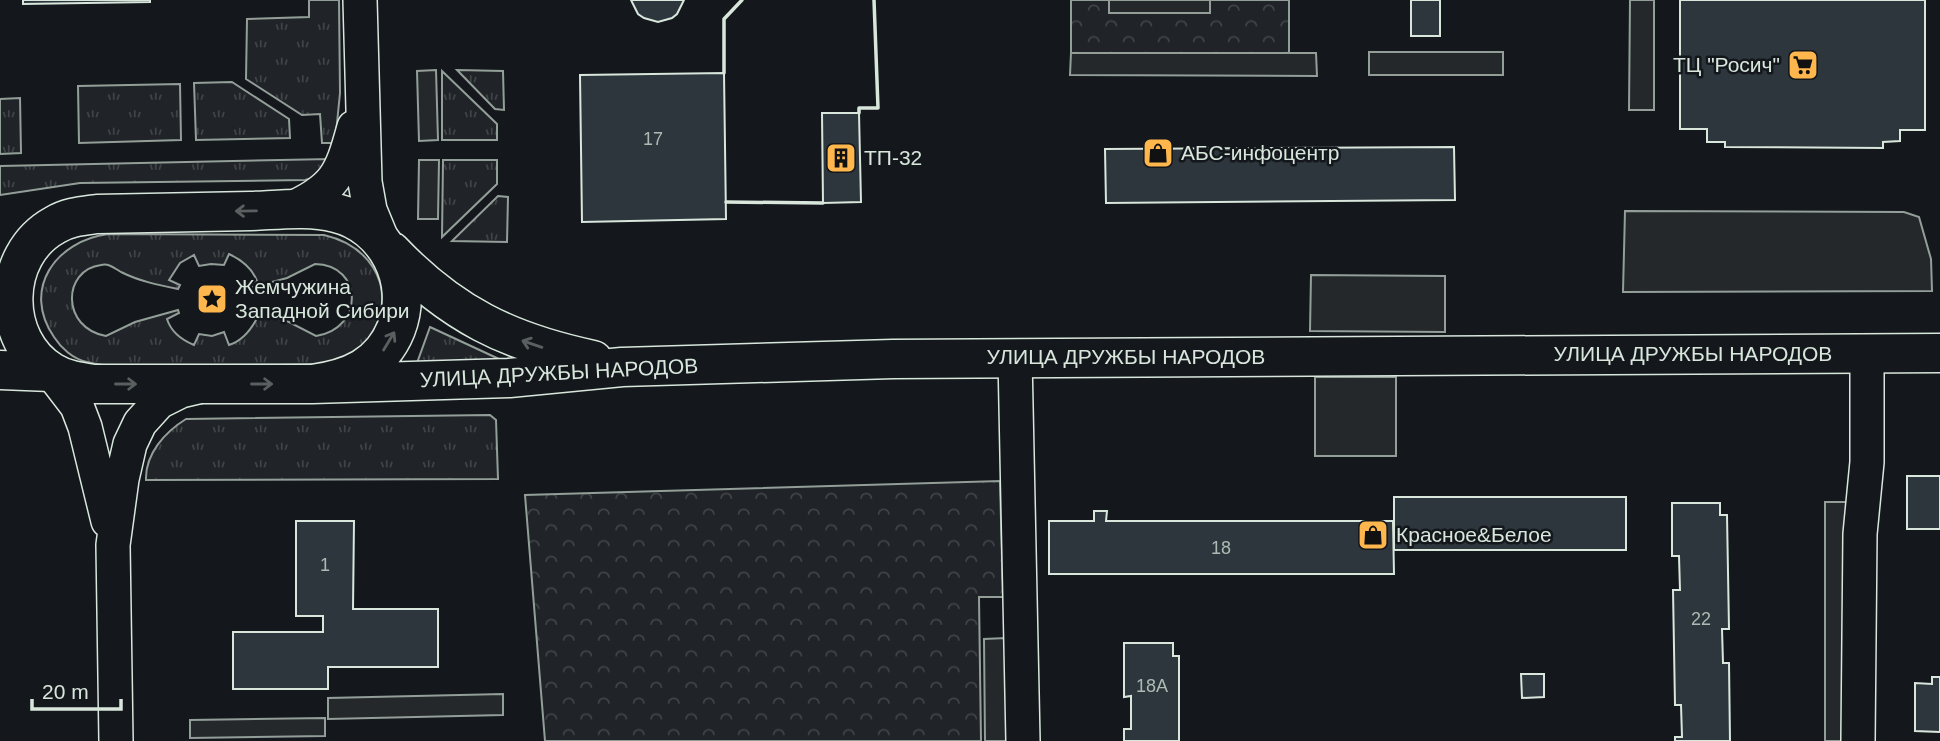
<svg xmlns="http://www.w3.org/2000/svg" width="1940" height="741" viewBox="0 0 1940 741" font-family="Arial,sans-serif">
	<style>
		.grass { fill: url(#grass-tufts); stroke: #939e99; stroke-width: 2; fill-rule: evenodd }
		.park { fill: url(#park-crowns); stroke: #939e99; stroke-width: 2 }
		.parking { fill: #24282b; stroke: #939e99; stroke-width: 2 }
		.building { fill: #2c363c; stroke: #d8e6dc; stroke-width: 2 }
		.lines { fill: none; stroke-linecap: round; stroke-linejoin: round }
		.minor-casing { stroke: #d8e6dc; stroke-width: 36 }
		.major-casing { stroke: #d8e6dc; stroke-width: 41 }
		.minor { stroke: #14181c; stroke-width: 33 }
		.major { stroke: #14181c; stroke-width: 38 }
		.wall { stroke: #d8e6dc; stroke-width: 3.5 }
		.oneway { stroke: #59605f }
		.labels { text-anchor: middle; stroke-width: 5; stroke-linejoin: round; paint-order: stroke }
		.number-label { font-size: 18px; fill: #adbab4 }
		.poi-label { font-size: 21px; fill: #d8e6dc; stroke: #14181c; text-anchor: start }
		.street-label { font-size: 21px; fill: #d8e6dc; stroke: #14181c }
	</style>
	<defs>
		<pattern id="grass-tufts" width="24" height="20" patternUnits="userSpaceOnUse" patternTransform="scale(1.75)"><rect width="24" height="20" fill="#202428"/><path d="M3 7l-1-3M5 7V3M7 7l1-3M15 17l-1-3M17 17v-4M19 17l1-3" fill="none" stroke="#404447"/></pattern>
		<pattern id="park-crowns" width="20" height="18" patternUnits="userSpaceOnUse" patternTransform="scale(1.75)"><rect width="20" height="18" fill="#202428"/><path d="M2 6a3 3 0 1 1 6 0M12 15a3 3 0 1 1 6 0" fill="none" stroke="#404447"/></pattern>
	</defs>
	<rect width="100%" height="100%" fill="#14181c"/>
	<!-- grass -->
	<path class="grass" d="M309,0H339L340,93L335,143H322L320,114L302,115L246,79L247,19L309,17Z
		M457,70L503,71L504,110L495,109Z
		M442,71L497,124V140H442Z
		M232,82L289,119L290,138L196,140L194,83Z
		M180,84L181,140L79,143L78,86Z
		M20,98L21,153L0,154V99Z
		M330,159L312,178L305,180L80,183L0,195V166Z
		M443,160H497V184L442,237Z
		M498,196L508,197L507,242L452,241Z
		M108,234L324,235C367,245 395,282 376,326C370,337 363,349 352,356C344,360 334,362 326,364C274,365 223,365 171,365C144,366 114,369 87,362C73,359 61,348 54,337C21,289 56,241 108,234ZM229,254C242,260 252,268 257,281L245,286L246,289L287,278L315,264C364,265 364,329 316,336L287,321L245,310L244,313L256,320C250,331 242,341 229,345L224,332L212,336L199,334L194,345C182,340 171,332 167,319L179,313L178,310L135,322L106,336C61,328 62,270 101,265C109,263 114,268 121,272C139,281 158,285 178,289L180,285L169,280L180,263L194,255L199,266L211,264L224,265Z
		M430,327L499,359L417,363Z
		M490,415L496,420L498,479L146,480C145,454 165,432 186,419Z"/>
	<!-- park -->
	<path class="park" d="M1071,0H1109V13H1210V0H1289V53H1071Z
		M1000,481L1003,597H979L981,741H545L525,495Z"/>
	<!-- parking -->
	<path class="parking" d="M1109,0H1210V13H1109Z
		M1630,0H1654V110H1629Z
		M1369,52H1503V75H1369Z
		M1071,53H1316L1317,76L1070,75Z
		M436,70L438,140L419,141L417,71Z
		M419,160H439L438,219H418Z
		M1625,211L1904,212L1919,217L1931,259L1932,291L1623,292Z
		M1311,275L1445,276V332L1310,331Z
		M1315,377H1396V456H1315Z
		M1825,502H1847V741H1825Z
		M1006,638L1007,741H985L984,639Z
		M503,694V715L328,719V698Z
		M325,718V736L190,738V720Z"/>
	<!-- building -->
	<path class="building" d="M23,0H150V2L23,4Z
		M631,0H684L677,14L672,18L658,22L644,18L638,14Z
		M1411,0H1440V36H1411Z
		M1680,0H1925V130H1900V141L1883,142V148L1725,147V142H1707V129H1680Z
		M724,73L726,219L582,222L580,75Z
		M822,113H859L861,202L823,203Z
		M1454,147L1455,200L1106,203L1105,149Z
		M1907,476H1940V529H1907Z
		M1394,497H1626V550H1394Z
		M1672,503H1720V515H1727L1729,629H1722L1723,663H1729L1730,741H1675V737H1682L1681,705H1675L1673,590H1680L1679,556H1672Z
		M1094,511H1107L1106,521H1393L1394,574H1049V521H1094Z
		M296,521H354L353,609H438V667H328V689H233V632H323V616H296Z
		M1124,643H1173V656H1179V741H1124V729H1131V696L1124,697Z
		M1521,674H1544V697L1522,698Z
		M1932,677H1940V732L1915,731V683L1932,684Z"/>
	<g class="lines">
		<!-- minor casing -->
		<g class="minor-casing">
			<path id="minor" d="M360,0L365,182L370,210L384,244
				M288,210C335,189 341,175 354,127
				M1015,358L1023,741
				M51,372L77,406L85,427L108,521
				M116,741L113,545L122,479L130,444L140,423L159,402L181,391L198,387
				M1858,741L1860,534L1867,462V353"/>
		</g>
		<!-- major casing -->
		<g class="major-casing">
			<path id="major" d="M391,251C451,314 508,342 593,360
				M0,370L51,372
				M312,384C350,379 381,366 396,329C415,281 386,225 336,213C309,206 278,210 251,211C199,212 148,213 97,214C82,216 68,217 55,225C0,255 0,341 52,372C65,380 79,382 94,384H312L509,378L622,367L893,359L1940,353"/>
		</g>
		<!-- minor -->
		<use href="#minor" class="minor"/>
		<!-- major -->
		<use href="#major" class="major"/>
		<!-- wall -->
		<path class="wall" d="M724,73V19L742,0
			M859,113V108H878L874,0
			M726,202L823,203"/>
	</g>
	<!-- one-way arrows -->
	<defs><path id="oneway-shaft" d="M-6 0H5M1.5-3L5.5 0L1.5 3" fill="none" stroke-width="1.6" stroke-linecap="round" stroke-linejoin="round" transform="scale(1.75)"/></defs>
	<g class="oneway">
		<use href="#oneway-shaft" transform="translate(246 211) rotate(179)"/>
		<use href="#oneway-shaft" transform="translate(389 341) rotate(-59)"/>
		<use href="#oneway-shaft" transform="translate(532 344) rotate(-161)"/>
		<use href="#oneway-shaft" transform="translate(126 384)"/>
		<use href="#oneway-shaft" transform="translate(262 384)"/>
	</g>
	<!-- icons -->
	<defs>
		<g id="supermarket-square" transform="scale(1.575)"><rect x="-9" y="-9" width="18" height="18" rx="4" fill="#ffb74d" stroke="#14181c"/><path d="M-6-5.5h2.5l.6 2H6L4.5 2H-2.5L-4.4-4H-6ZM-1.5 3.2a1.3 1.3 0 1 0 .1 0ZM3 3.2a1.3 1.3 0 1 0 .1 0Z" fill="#111"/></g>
		<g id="shop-square" transform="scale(1.575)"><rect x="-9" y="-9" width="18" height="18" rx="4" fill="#ffb74d" stroke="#14181c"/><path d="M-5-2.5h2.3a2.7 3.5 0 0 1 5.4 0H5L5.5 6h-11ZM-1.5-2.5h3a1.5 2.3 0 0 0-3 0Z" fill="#111"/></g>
		<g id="building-square" transform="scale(1.575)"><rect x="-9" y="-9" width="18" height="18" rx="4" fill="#ffb74d" stroke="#14181c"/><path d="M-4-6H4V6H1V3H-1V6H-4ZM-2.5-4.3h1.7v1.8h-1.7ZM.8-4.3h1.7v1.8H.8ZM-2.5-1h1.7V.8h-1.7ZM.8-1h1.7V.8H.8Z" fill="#111"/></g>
		<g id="sight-square" transform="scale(1.575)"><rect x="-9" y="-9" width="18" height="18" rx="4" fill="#ffb74d" stroke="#14181c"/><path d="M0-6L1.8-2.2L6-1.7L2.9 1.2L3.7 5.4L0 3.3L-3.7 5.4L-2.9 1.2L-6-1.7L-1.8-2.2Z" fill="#111"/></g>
	</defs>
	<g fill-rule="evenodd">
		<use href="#supermarket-square" x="1803" y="65"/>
		<use href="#shop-square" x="1158" y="153"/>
		<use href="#building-square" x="841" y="158"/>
		<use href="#sight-square" x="212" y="299"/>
		<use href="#shop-square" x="1373" y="535"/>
	</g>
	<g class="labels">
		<!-- number labels -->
		<g class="number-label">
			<text x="653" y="145">17</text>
			<text x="1221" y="554">18</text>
			<text x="325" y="571">1</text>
			<text x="1701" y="625">22</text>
			<text x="1152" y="692">18А</text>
		</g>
		<!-- poi labels -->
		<g class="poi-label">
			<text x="1780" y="72" text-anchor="end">ТЦ "Росич"</text>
			<text x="1181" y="160">АБС-инфоцентр</text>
			<text x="864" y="165">ТП-32</text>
			<text x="235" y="294">Жемчужина<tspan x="235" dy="24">Западной Сибири</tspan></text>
			<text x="1396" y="542">Красное&amp;Белое</text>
		</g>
		<!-- street labels -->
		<g class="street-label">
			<text x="1693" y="361">УЛИЦА ДРУЖБЫ НАРОДОВ</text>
			<text x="1126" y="364">УЛИЦА ДРУЖБЫ НАРОДОВ</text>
			<text transform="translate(559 373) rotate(-3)" y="7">УЛИЦА ДРУЖБЫ НАРОДОВ</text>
		</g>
	</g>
	<!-- scale -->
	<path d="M32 699v10h89v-10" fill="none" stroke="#d8e6dc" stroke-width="3.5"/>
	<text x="42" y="699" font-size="21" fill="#d8e6dc" stroke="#14181c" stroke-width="5" paint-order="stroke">20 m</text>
</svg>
